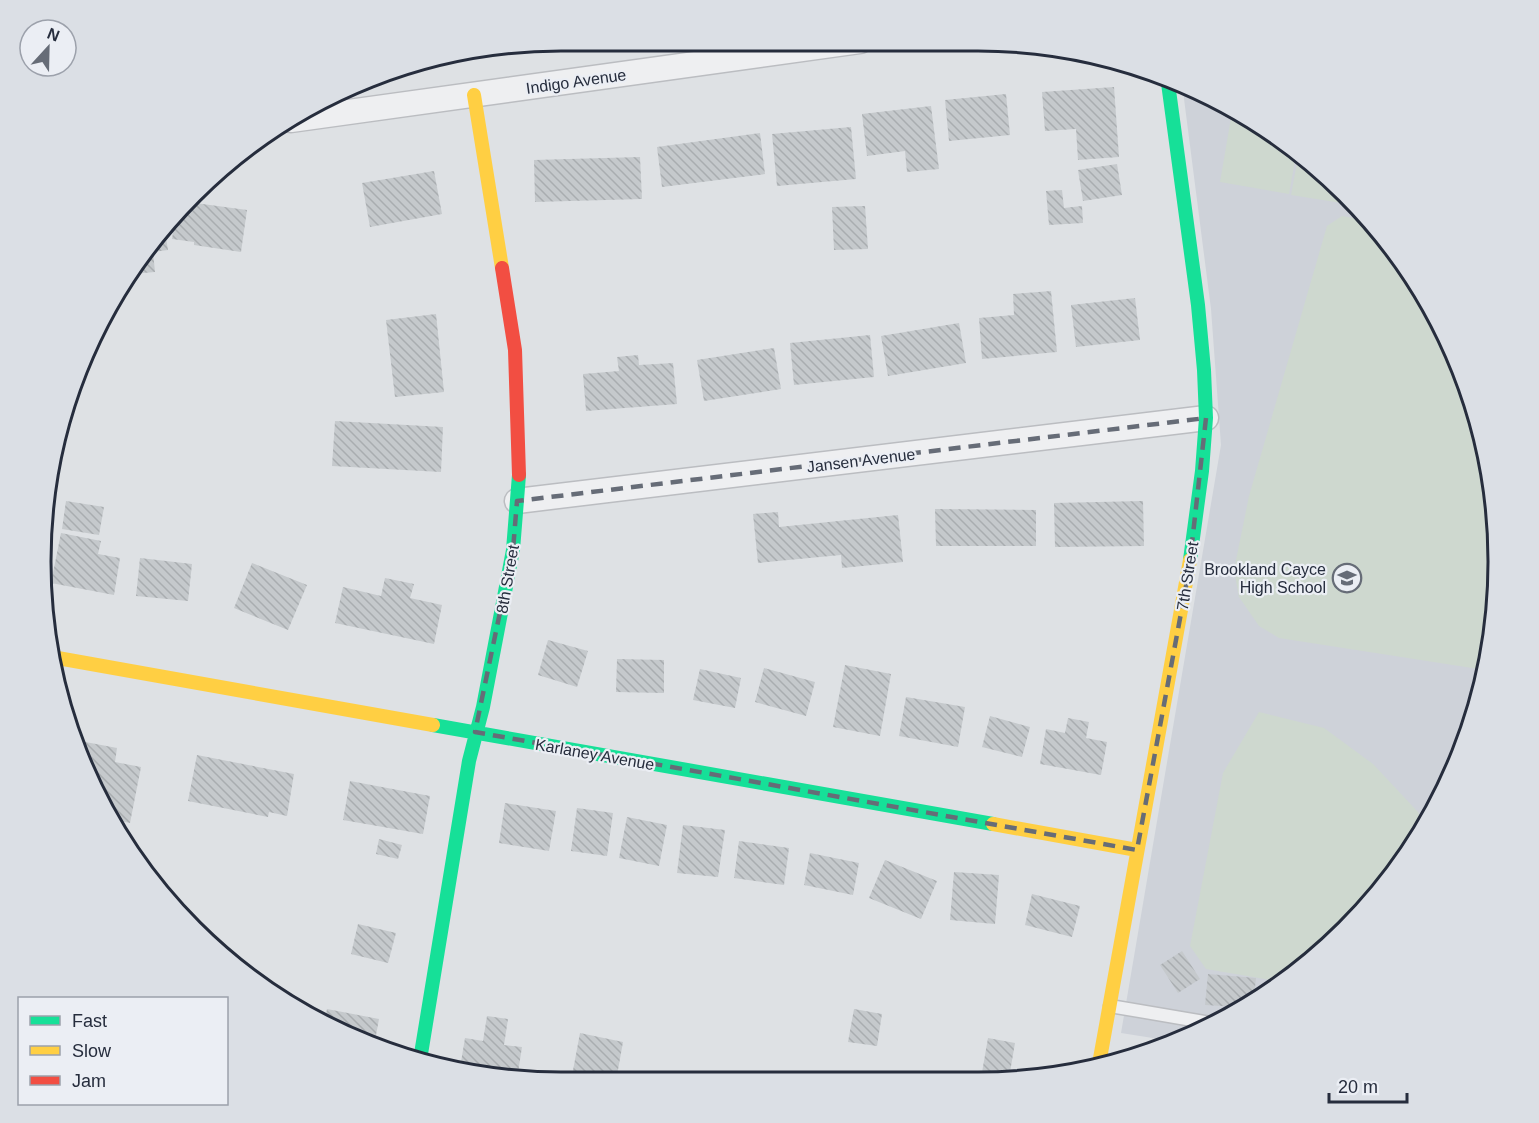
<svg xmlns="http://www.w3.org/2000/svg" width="1539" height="1123" viewBox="0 0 1539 1123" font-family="Helvetica,sans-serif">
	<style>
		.built { fill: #ced2d9 }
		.pitch { fill: #ced8cf }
		.building { fill: url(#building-back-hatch) }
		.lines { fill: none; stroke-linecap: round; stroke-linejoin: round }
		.lane-casing { stroke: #bbbdc1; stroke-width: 15 }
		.street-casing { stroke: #bbbdc1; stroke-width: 27 }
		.lane { stroke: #eeeff1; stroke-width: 12 }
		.street { stroke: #eeeff1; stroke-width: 24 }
		.fast { stroke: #16e098; stroke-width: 14 }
		.slow { stroke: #ffcf43; stroke-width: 14 }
		.jam { stroke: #f24e42; stroke-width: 14 }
		.marked { fill: none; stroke: #666c77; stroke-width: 4.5; stroke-dasharray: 12 8; stroke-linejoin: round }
		.labels { text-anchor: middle; stroke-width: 4.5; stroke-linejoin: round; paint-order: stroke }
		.street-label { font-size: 16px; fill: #262d3d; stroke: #ebeef4 }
		.poi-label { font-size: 16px; fill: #262d3d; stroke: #ebeef4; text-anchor: end }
		.rim { fill: none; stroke: #262d3d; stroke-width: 3 }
	</style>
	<defs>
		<pattern id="building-back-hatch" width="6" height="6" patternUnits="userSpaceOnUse" patternTransform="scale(1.5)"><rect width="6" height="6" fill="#c5c9cc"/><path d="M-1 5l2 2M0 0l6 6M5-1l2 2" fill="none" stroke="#a9adb0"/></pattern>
	</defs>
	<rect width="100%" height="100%" fill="#dee1e4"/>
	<!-- built -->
	<path class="built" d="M1183,91L1267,128L1391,244L1445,331L1481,426L1497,527L1494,629L1471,729L1429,822L1369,905L1295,975L1178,1042L1121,1033L1221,445L1211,309Z"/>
	<!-- pitch -->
	<path class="pitch" d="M1232,112L1267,128L1296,155L1289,194L1220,182Z
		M1298,157L1348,204L1291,195Z
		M1342,216L1365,220L1391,244L1445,331L1481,426L1497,527L1494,629L1485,670L1279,638L1259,626L1239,597L1234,570L1249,496L1327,226Z
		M1259,712L1324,728L1373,764L1418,812L1426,826L1369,905L1295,975L1282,982L1206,969L1190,946L1223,773Z"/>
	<!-- building -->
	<path class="building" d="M1114,87L1119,157L1078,160L1076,129L1045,131L1042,92Z
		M1006,94L1010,135L949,141L945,100Z
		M931,106L939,169L907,172L905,151L867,156L862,114Z
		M851,127L856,179L777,186L772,134Z
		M760,133L765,174L662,187L657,147Z
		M640,157L642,199L535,202L534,160Z
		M1117,164L1122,195L1083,201L1078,170Z
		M434,171L442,214L370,227L362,183Z
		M1062,190L1064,208L1082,206L1083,223L1049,225L1046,191Z
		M188,202L247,210L241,252L194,245V242L172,239L176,212Z
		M865,206L868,249L834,250L832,207Z
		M164,226L168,250L153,252L155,272L132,274Z
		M1051,291L1057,352L982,359L979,318L1014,315L1013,294Z
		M1135,298L1140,340L1076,347L1071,305Z
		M436,314L444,392L395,397L386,320Z
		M959,323L966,363L888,376L881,336Z
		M870,335L874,377L794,385L790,343Z
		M774,348L781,389L704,401L697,360Z
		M638,355L639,365L673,363L677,404L586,411L583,374L619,371L617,357Z
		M335,421L443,427L441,472L332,466Z
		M66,501L104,507L99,535L62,529Z
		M1143,501L1144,546L1055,547L1054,503Z
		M935,509L1036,510V546H936Z
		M778,512L779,527L898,515L903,562L842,568L841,555L758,563L753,514Z
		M61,533L101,541L98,554L120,558L114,595L51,583Z
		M140,558L192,564L188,601L136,596Z
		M252,563L307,585L288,630L234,608Z
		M385,578L414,584L410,598L442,605L434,644L335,623L343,587L381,596Z
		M548,640L588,651L577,687L538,675Z
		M617,659L664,660V693L616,692Z
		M845,665L891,674L880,736L833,727Z
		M764,668L815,682L806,716L755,702Z
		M700,669L741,678L735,708L693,700Z
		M906,697L965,707L958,747L899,736Z
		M990,716L1030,727L1022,757L982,747Z
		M1068,718L1089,722L1086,738L1107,742L1101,775L1040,764L1046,729L1065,733Z
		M75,740L117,748L115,762L141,767L130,823L115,820L80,761Z
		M197,755L294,774L287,816L269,812L268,817L188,801Z
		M350,781L430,796L423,834L343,820Z
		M505,803L556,811L549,851L499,843Z
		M577,808L613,813L607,856L571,851Z
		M627,817L667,825L659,866L619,858Z
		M683,825L725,830L718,877L677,873Z
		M379,839L402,845L398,859L376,854Z
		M739,841L789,848L784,885L734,878Z
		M810,853L859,863L853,895L804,885Z
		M885,860L937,881L921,919L869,898Z
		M954,872L999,875L995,924L950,920Z
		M1032,894L1080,906L1072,937L1025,925Z
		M358,924L396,933L388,963L351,954Z
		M1182,951L1200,979L1178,993L1160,965Z
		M1208,974L1256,978L1254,998L1238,1007L1205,1005Z
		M275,994L299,999L297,1010L287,1002Z
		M327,1009L379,1019L374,1046L324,1023Z
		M854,1009L882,1014L877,1046L848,1042Z
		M487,1016L508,1019L504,1045L522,1047L517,1079L460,1068L465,1038L483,1041Z
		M580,1033L623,1042L616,1081H571Z
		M988,1038L1015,1043L1009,1078H981Z"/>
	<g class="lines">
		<!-- lane casing -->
		<g class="lane-casing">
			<path id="lane" d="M1110,1006L1210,1023"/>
		</g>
		<!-- street casing -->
		<g class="street-casing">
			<path id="street" d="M291,120L860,41
				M517,501L1206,418"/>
		</g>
		<!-- lane -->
		<use href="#lane" class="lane"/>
		<!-- street -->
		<use href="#street" class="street"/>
		<!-- fast -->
		<path class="fast" d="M1168,83L1198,305L1204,370L1206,418L1202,471L1190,560
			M433,725L993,824
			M420,1060L469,761L483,707L513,550L519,475"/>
		<!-- slow -->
		<path class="slow" d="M474,95L502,268
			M52,657L433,725
			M993,824L1137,850
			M1099,1064L1190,560"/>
		<!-- jam -->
		<path class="jam" d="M502,268L515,350L519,475"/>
	</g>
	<!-- marked area -->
	<path class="marked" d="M1206,418L1189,570L1137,850L475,732L513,550L517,501Z"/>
	<!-- icons -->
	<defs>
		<g id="school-ring" transform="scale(1.5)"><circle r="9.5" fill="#ebeef4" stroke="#666c77" stroke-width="1.5"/><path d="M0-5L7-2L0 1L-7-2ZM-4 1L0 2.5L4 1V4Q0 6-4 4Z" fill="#666c77"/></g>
	</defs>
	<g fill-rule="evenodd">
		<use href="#school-ring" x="1347" y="578"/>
	</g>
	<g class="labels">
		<!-- street labels -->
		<g class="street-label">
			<text transform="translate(576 81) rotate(-8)" y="6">Indigo Avenue</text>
			<text transform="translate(861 460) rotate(-7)" y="6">Jansen Avenue</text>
			<text transform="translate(1187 576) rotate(-81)" y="6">7th Street</text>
			<text transform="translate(507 579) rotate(-80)" y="6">8th Street</text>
			<text transform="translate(595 754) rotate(10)" y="6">Karlaney Avenue</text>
		</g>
		<!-- poi labels -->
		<g class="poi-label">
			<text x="1326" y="575">Brookland Cayce<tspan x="1326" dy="18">High School</tspan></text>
		</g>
	</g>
	<!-- crop -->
	<path d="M0 0H1539V1123H0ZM561 51H978A510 510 0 0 1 1488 561V562A510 510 0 0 1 978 1072H561A510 510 0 0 1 51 562V561A510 510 0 0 1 561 51Z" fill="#dbdfe5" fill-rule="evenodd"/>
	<path class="rim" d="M561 51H978A510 510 0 0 1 1488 561V562A510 510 0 0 1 978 1072H561A510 510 0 0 1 51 562V561A510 510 0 0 1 561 51Z"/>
	<!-- legend -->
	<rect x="18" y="997" width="210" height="108" fill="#ebeef4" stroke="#9ca1ab" stroke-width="1.5"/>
	<rect x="30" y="1016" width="30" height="9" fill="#16e098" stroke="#9ca1ab" stroke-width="1.5"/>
	<text x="72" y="1027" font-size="18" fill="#262d3d">Fast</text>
	<rect x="30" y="1046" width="30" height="9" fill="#ffcf43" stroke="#9ca1ab" stroke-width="1.5"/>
	<text x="72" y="1057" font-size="18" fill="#262d3d">Slow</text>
	<rect x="30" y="1076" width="30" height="9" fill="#f24e42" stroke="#9ca1ab" stroke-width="1.5"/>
	<text x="72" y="1087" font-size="18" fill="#262d3d">Jam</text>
	<!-- north arrow -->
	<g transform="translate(48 48) rotate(22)"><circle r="28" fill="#ebeef4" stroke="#9ca1ab" stroke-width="1.5"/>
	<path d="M0-4.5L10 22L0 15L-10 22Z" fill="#666c77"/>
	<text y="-9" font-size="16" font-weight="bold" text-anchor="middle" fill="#262d3d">N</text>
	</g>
	<!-- scale -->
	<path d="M1329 1093v9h78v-9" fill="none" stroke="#262d3d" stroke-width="3"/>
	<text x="1338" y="1093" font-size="18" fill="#262d3d" stroke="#ebeef4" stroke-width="4.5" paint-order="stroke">20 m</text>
</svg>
